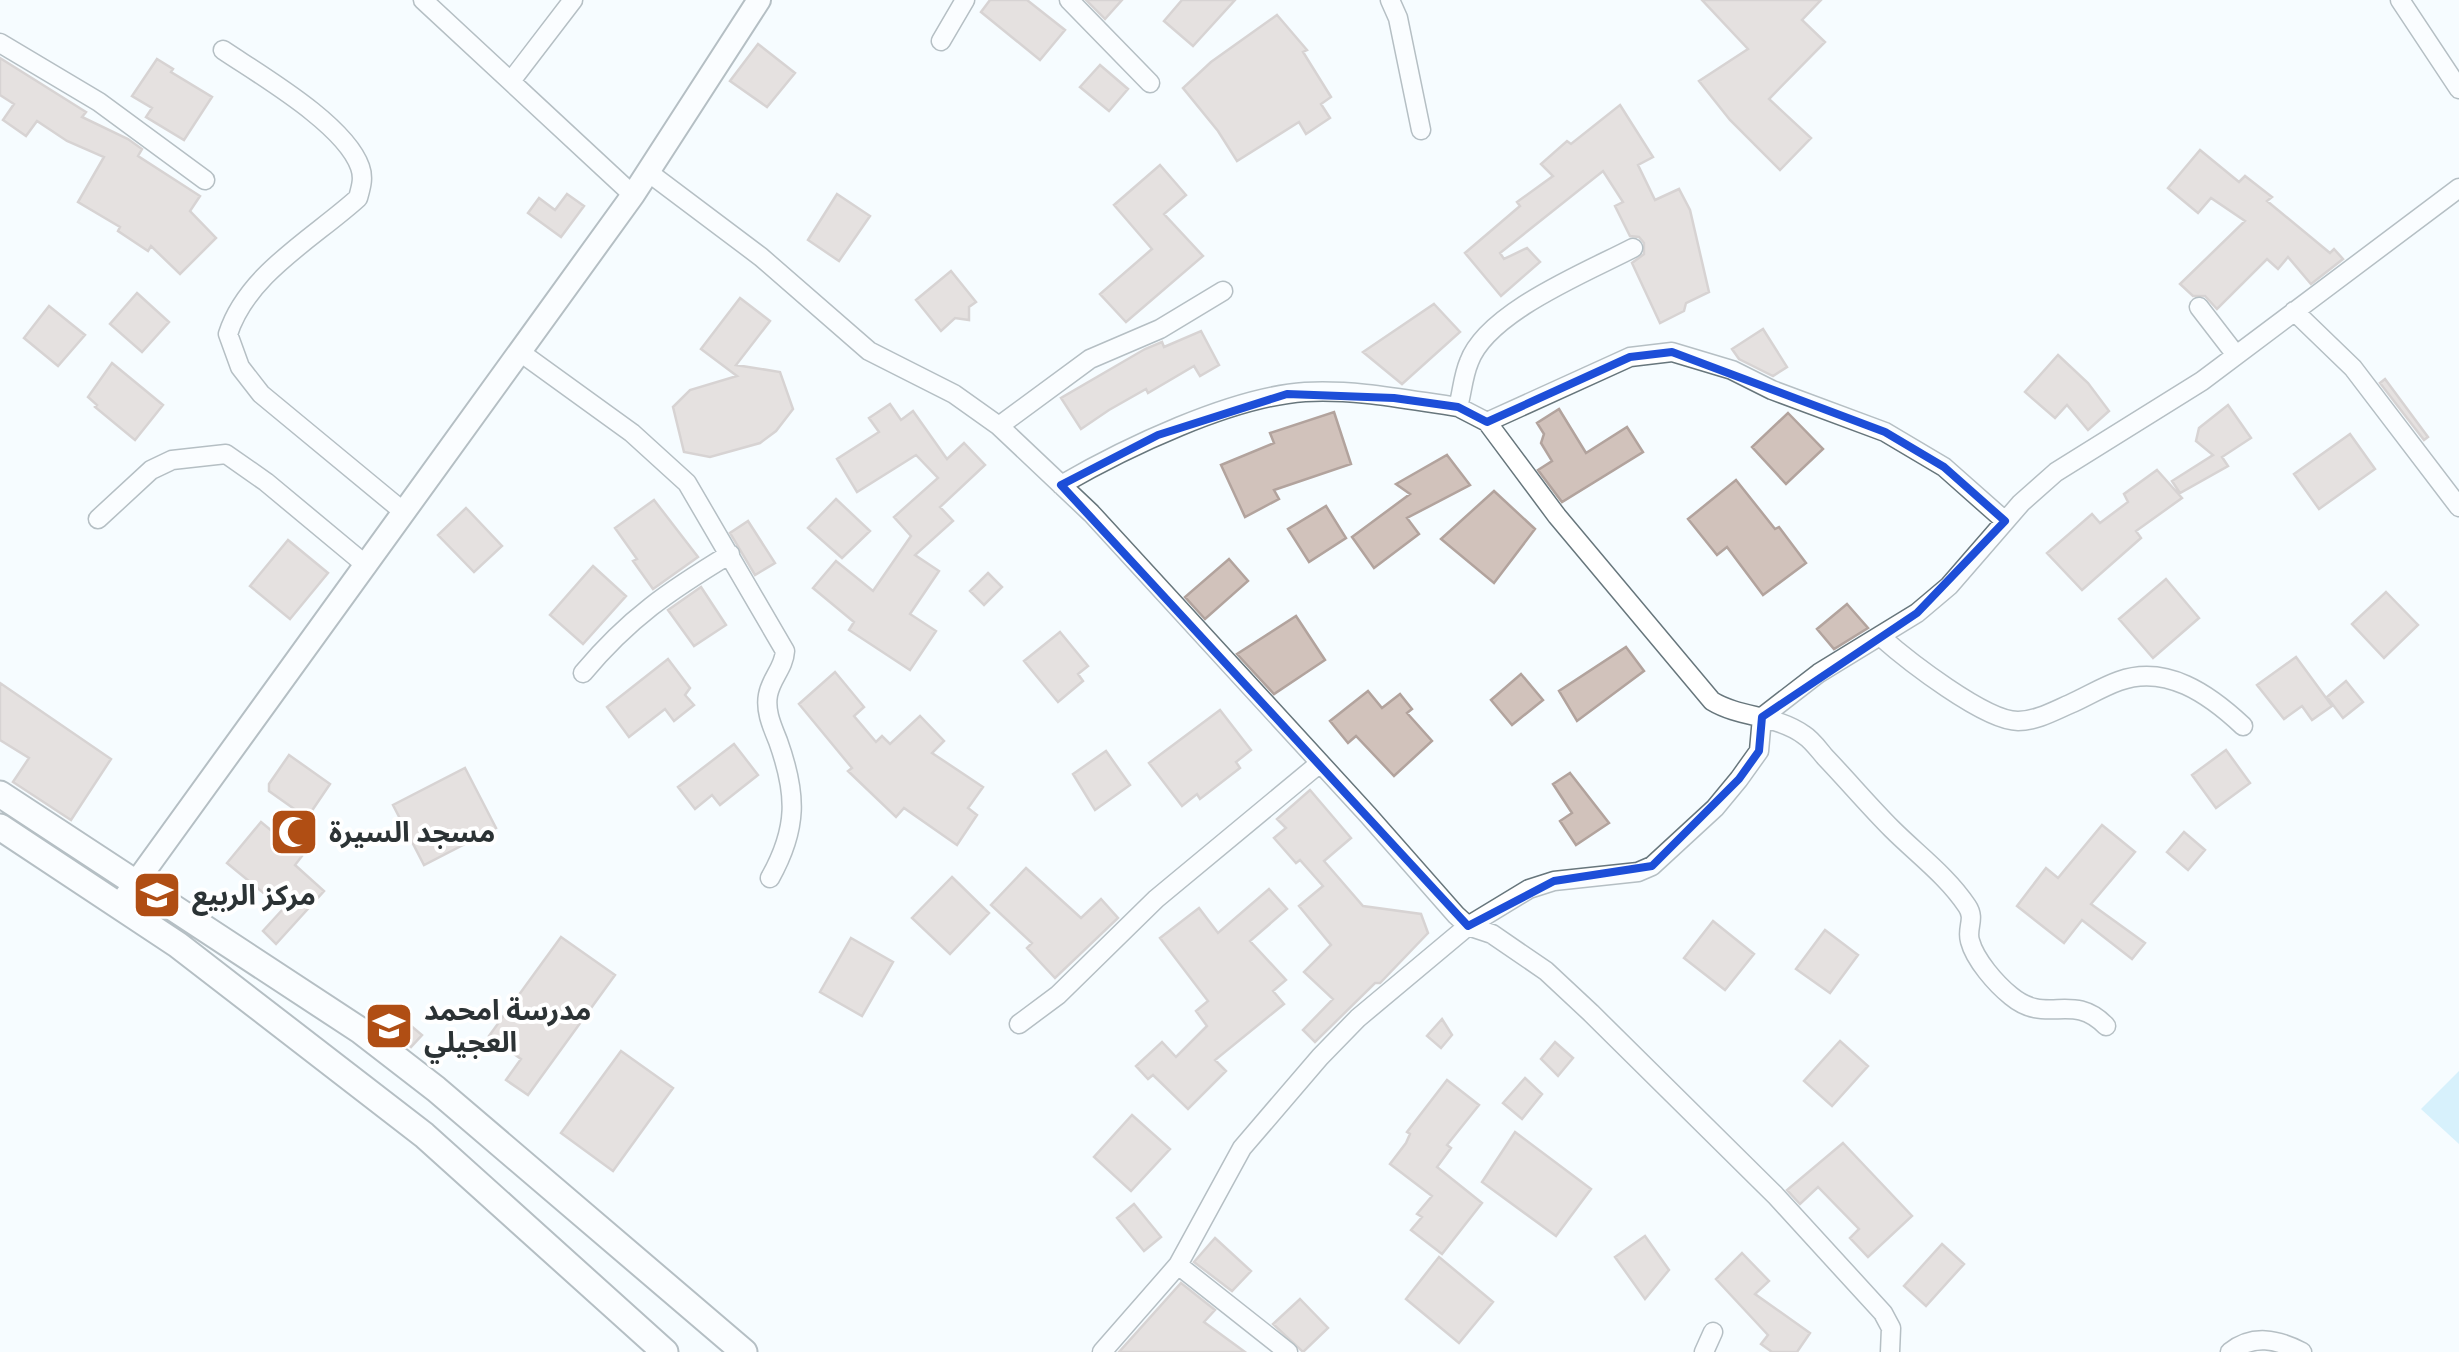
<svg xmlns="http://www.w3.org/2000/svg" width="2459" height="1352" viewBox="0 0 2459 1352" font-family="Merriweather,'Noto Sans Arabic',serif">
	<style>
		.green { fill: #b1e4f8 }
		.building { fill: #d1c2bb; stroke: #b2a39d; stroke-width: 2.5 }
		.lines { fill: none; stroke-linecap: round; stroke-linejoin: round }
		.minor-casing { stroke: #67767c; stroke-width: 21 }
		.tertiary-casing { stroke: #67767c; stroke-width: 26 }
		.secondary-casing { stroke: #67767c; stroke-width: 29 }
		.minor { stroke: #fff; stroke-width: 18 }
		.tertiary { stroke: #fff; stroke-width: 22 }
		.secondary { stroke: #fff; stroke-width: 25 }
		.marked { fill: none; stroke: #1d4ed8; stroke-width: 8; stroke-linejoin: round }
		.labels { text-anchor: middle; stroke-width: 8; stroke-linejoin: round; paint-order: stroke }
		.poi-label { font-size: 28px; font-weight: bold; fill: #2c3335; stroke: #fff; text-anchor: start }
	</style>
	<rect width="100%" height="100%" fill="#f6fcff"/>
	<!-- green -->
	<path class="green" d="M2459,1071V1144L2421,1109Z"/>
	<!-- building -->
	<path class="building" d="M990,0H1027L1065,30L1040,60L981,12Z
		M1086,0H1122L1105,19Z
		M1182,0H1235L1193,46L1164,21Z
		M1702,0H1821L1802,20L1825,42L1769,99L1811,138L1780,170L1730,120L1699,81L1748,49Z
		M1277,15L1307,50L1303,52L1331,97L1321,104L1330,118L1306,134L1299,122L1237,161L1218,131L1183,88L1211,62Z
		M758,44L795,73L767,107L730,81Z
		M0,58L86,112L82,117L128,139L142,149L138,156L200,196L190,211L216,238L180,274L151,246L148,251L118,231L120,227L78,202L104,157L67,141L37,121L26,136L3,120L14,104L0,95Z
		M157,59L173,69L171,72L212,97L184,140L146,117L152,108L132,96Z
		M1100,65L1128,89L1109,111L1080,87Z
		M1620,105L1653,157L1638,165L1655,200L1679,189L1690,210L1709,292L1686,303L1684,311L1660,323L1632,263L1644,254V243L1639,237L1630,236L1615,206L1623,202L1603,171L1500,253L1504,259L1527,248L1540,262L1501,296L1465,253L1520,206L1517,202L1553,176L1541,164L1567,141L1571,144Z
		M2200,150L2239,182L2245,176L2272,197L2267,201L2330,253L2334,249L2343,259L2311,284L2288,257L2278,269L2267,259L2217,309L2205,296H2193L2180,284L2245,221L2211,198L2198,213L2168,188Z
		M1160,165L1186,195L1164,214L1203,256L1126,322L1100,294L1152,249L1114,205Z
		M567,194L584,206L561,237L528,213L539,198L555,210Z
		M837,194L870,216L839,261L808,240Z
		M951,271L976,302L969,307V320L955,318L941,331L916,300Z
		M137,293L169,322L142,352L110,324Z
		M740,298L770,321L736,365L780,372L793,409L776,431L760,443L710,457L684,452L673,407L690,390L737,376L701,349Z
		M1434,304L1460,332L1402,384L1363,352Z
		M49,306L85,335L58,366L24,338Z
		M1763,329L1787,367L1773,376L1739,359L1732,349Z
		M1201,331L1219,365L1200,376L1194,366L1148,393L1146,389L1109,410L1081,429L1061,398L1145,349L1162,342L1164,347Z
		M2058,355L2088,383L2109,411L2088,430L2067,405L2055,418L2025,392Z
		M112,363L163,405L135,440L95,407L97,405L88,397Z
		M2385,379L2428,437L2424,440L2380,383Z
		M890,404L901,420L913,411L947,459L964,443L985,465L940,507L953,521L915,555L939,571L910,614L936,631L910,670L849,630L854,622L813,588L836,561L873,591L911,536L894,517L938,478L916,455L857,492L837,459L879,432L869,418Z
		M2228,405L2251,438L2222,457L2228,466L2180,493L2172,481L2213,455L2196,441L2199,428Z
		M1559,409L1586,453L1627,427L1643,452L1562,502L1538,470L1552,461L1541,443L1544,434L1537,423Z
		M1334,412L1351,464L1274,490L1279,499L1245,517L1221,465L1274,443L1270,433Z
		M1788,413L1823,449L1786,484L1752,447Z
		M2350,434L2375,469L2319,509L2294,474Z
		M1447,455L1470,485L1407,518L1419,534L1374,568L1352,537L1410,494L1396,484Z
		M2157,470L2182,498L2136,531L2141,538L2082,590L2047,553L2092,514L2100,523L2128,502L2124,494Z
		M1736,480L1775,529L1779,527L1806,563L1763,595L1727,547L1717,555L1688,519Z
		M1494,491L1535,529L1494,583L1441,539Z
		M836,499L870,531L842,558L808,528Z
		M654,500L698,557L653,589L633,561L637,559L615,528Z
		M1326,506L1346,538L1309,562L1288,529Z
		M466,508L502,546L474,572L438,535Z
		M748,521L775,563L755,575L730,533Z
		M288,540L328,573L290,619L250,586Z
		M1229,559L1248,581L1205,619L1185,597Z
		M593,566L626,596L583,644L550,615Z
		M988,573L1002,587L984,605L970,591Z
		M2166,579L2199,618L2153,658L2119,619Z
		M701,587L726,625L694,646L668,610Z
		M2386,592L2418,625L2384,658L2352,624Z
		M1847,604L1868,628L1834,649L1817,629Z
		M1296,616L1325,660L1274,694L1237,654Z
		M1060,632L1088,666L1078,674L1083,681L1058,702L1024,661Z
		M1626,647L1644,671L1577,721L1559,691Z
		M2296,657L2332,706L2312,720L2302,706L2284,719L2257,685Z
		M668,659L690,688L685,695L694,705L674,721L665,709L629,737L607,707Z
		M835,672L864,707L854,716L876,742L882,736L890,744L920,716L944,741L932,753L983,787L968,808L977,815L957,845L904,808L896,817L848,771L852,768L799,704Z
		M1521,674L1543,700L1512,725L1491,700Z
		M2346,681L2363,702L2343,718L2327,697Z
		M0,683L111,759L71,820L13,782L29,758L0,740Z
		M1368,691L1382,708L1400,694L1412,709L1407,713L1432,741L1394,776L1356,736L1348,743L1330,721Z
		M1220,710L1251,750L1236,762L1240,768L1200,799L1197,794L1182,806L1149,763Z
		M734,744L758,775L720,805L712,795L695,809L678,787Z
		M2226,750L2250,783L2216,808L2192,775Z
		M1106,751L1130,785L1095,810L1073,774Z
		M289,755L330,784L307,818L269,791V784Z
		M465,768L496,828L424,865L393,805Z
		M1570,773L1609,823L1576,845L1560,821L1572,813L1553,784Z
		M1310,790L1351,838L1324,861L1363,906L1421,914L1428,933L1380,983H1375L1315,1042L1303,1030L1333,999L1304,972L1331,945L1299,906L1323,886L1300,860L1296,863L1274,838L1286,828L1277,819Z
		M261,822L302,856L295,865L324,891L276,944L263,931L283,909L227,863Z
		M2102,825L2135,852L2091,904L2145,943L2132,959L2082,920L2064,943L2017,906L2046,868L2058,878Z
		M2184,832L2205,850L2188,870L2167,852Z
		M1026,868L1081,918L1101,899L1118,918L1055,978L1027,948L1032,943L991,905Z
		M952,877L989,913L950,954L912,918Z
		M1269,889L1287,909L1250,941L1286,980L1273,991L1284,1004L1215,1060L1226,1071L1188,1109L1153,1075L1148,1079L1136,1066L1162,1042L1176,1057L1207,1026L1196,1011L1208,1001L1160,938L1199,908L1218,933Z
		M1713,921L1754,954L1725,990L1684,958Z
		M1825,930L1858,955L1830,993L1796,969Z
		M561,937L615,975L528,1095L506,1080L521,1059L489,1036Z
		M851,938L893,962L862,1016L820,992Z
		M1442,1019L1452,1035L1441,1048L1427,1036Z
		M404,1020L422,1035L411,1047L393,1032Z
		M1840,1041L1868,1066L1832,1106L1804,1081Z
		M1555,1042L1573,1058L1558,1076L1541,1059Z
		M621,1051L673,1088L613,1171L561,1133Z
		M1525,1078L1542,1094L1522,1119L1503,1103Z
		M1447,1080L1479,1105L1447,1145L1451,1148L1437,1167L1482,1203L1442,1254L1411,1230L1422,1217L1417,1214L1432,1196L1390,1164L1406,1143L1410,1134L1407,1132Z
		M1132,1115L1170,1149L1131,1191L1094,1157Z
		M1515,1132L1591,1189L1556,1236L1482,1182Z
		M1843,1143L1912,1216L1868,1257L1850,1238L1859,1229L1818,1187L1800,1204L1787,1190Z
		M1134,1204L1161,1237L1144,1251L1117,1218Z
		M1645,1236L1669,1270L1645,1299L1615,1257Z
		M1215,1238L1251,1271L1232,1291L1194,1262Z
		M1942,1244L1964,1264L1926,1306L1904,1286Z
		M1742,1253L1769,1281L1755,1294L1810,1333L1797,1352H1772L1761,1344L1768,1335L1716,1279Z
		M1439,1257L1493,1302L1459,1343L1406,1299Z
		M1181,1283L1215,1310L1204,1322L1245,1352H1119Z
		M1300,1299L1328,1328L1303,1352L1273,1324Z"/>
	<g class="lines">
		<!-- minor casing -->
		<g class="minor-casing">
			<path id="minor" d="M423,0L633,195
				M1069,0L1150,83
				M1390,0L1398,18L1421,130
				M2400,0L2459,89
				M941,41L965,0
				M0,43L99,102L205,180
				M223,50C260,75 345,124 360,167C364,178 361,187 358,198C314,238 247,274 228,334L240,367L261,394L405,513
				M511,81L573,0
				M648,172L761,257L869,351L954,394L999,426L1091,513L1368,815L1456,915L1468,926L1492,934L1546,971L1591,1013L1775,1195L1883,1313L1891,1328L1890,1352
				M2199,307L2236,355
				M2294,311L2353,368L2459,507
				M520,352L632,433L687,483L785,651C784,668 771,678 768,695C765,711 772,726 778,741C797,794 798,828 770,878
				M1458,407C1462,393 1463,376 1469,362C1487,312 1587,272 1633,248
				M1487,422L1630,357L1672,352L1732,370L1772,390L1885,432L1944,467L2005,521
				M999,426L1090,359L1160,329L1223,291
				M1061,485C1125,448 1231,397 1305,392C1356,389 1408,400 1458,407L1487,422L1557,516L1712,701C1740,718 1777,715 1804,735C1812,740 1819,750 1825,757C1848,781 1869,806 1892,829C1917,854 1947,876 1967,906C1976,919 1966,928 1970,941C1975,960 1996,984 2011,996C2047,1026 2072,991 2106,1026
				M98,519L151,470L172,460L226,454L266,482L367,566
				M1881,637C1907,660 1985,721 2018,721C2036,721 2054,711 2070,704C2086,697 2102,687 2119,681C2166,664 2209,694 2243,726
				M583,673C629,618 669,591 730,554
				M1019,1024L1058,995L1156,899L1320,763
				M1178,1265L1288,1352
				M1102,1352L1178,1265L1242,1148L1320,1057L1358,1018L1468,926L1529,889L1554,881L1638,872L1652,866L1715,808L1739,779L1759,751L1762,717L1819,673L1917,613L1949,586L2021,503L2056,472L2202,381L2459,188
				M1704,1352L1713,1332
				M2230,1352C2253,1334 2277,1339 2302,1352"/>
		</g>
		<!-- tertiary casing -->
		<g class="tertiary-casing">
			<path id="tertiary" d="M119,906L633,195L759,0"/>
		</g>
		<!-- secondary casing -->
		<g class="secondary-casing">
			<path id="secondary" d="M0,794L361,1031L436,1089L744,1352
				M0,827L178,945L424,1135L665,1352"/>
		</g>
		<!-- minor -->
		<use href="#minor" class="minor"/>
		<!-- tertiary -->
		<use href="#tertiary" class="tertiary"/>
		<!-- secondary -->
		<use href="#secondary" class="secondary"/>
	</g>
	<!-- marked area -->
	<path d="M0 0H2459V1352H0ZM1672,352L1885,432L1944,467L2005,521L1917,613L1762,717L1759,751L1739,779L1652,866L1554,881L1468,926L1061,485L1158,435L1287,394L1394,398L1458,407L1487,422L1630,357Z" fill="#f6fcff" fill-opacity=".55" fill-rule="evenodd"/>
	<path class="marked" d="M1672,352L1885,432L1944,467L2005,521L1917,613L1762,717L1759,751L1739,779L1652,866L1554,881L1468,926L1061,485L1158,435L1287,394L1394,398L1458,407L1487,422L1630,357Z"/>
	<!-- icons -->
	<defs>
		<g id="mosque-square" transform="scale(2.5)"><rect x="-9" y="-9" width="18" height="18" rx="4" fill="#b04e14" stroke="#fff"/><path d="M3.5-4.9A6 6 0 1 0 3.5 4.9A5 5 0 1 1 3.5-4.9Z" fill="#fff"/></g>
		<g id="school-square" transform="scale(2.5)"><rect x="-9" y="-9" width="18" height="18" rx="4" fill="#b04e14" stroke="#fff"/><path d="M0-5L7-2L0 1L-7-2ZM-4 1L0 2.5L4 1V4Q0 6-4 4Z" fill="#fff"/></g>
	</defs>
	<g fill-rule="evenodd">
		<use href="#mosque-square" x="294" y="832"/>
		<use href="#school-square" x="157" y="895"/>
		<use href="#school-square" x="389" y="1026"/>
	</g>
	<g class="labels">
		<!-- poi labels -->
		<g class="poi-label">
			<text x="329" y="842">مسجد السيرة</text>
			<text x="192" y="905">مركز الربيع</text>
			<text x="424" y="1020">مدرسة امحمد<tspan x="424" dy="32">العجيلي</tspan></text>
		</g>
	</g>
</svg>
